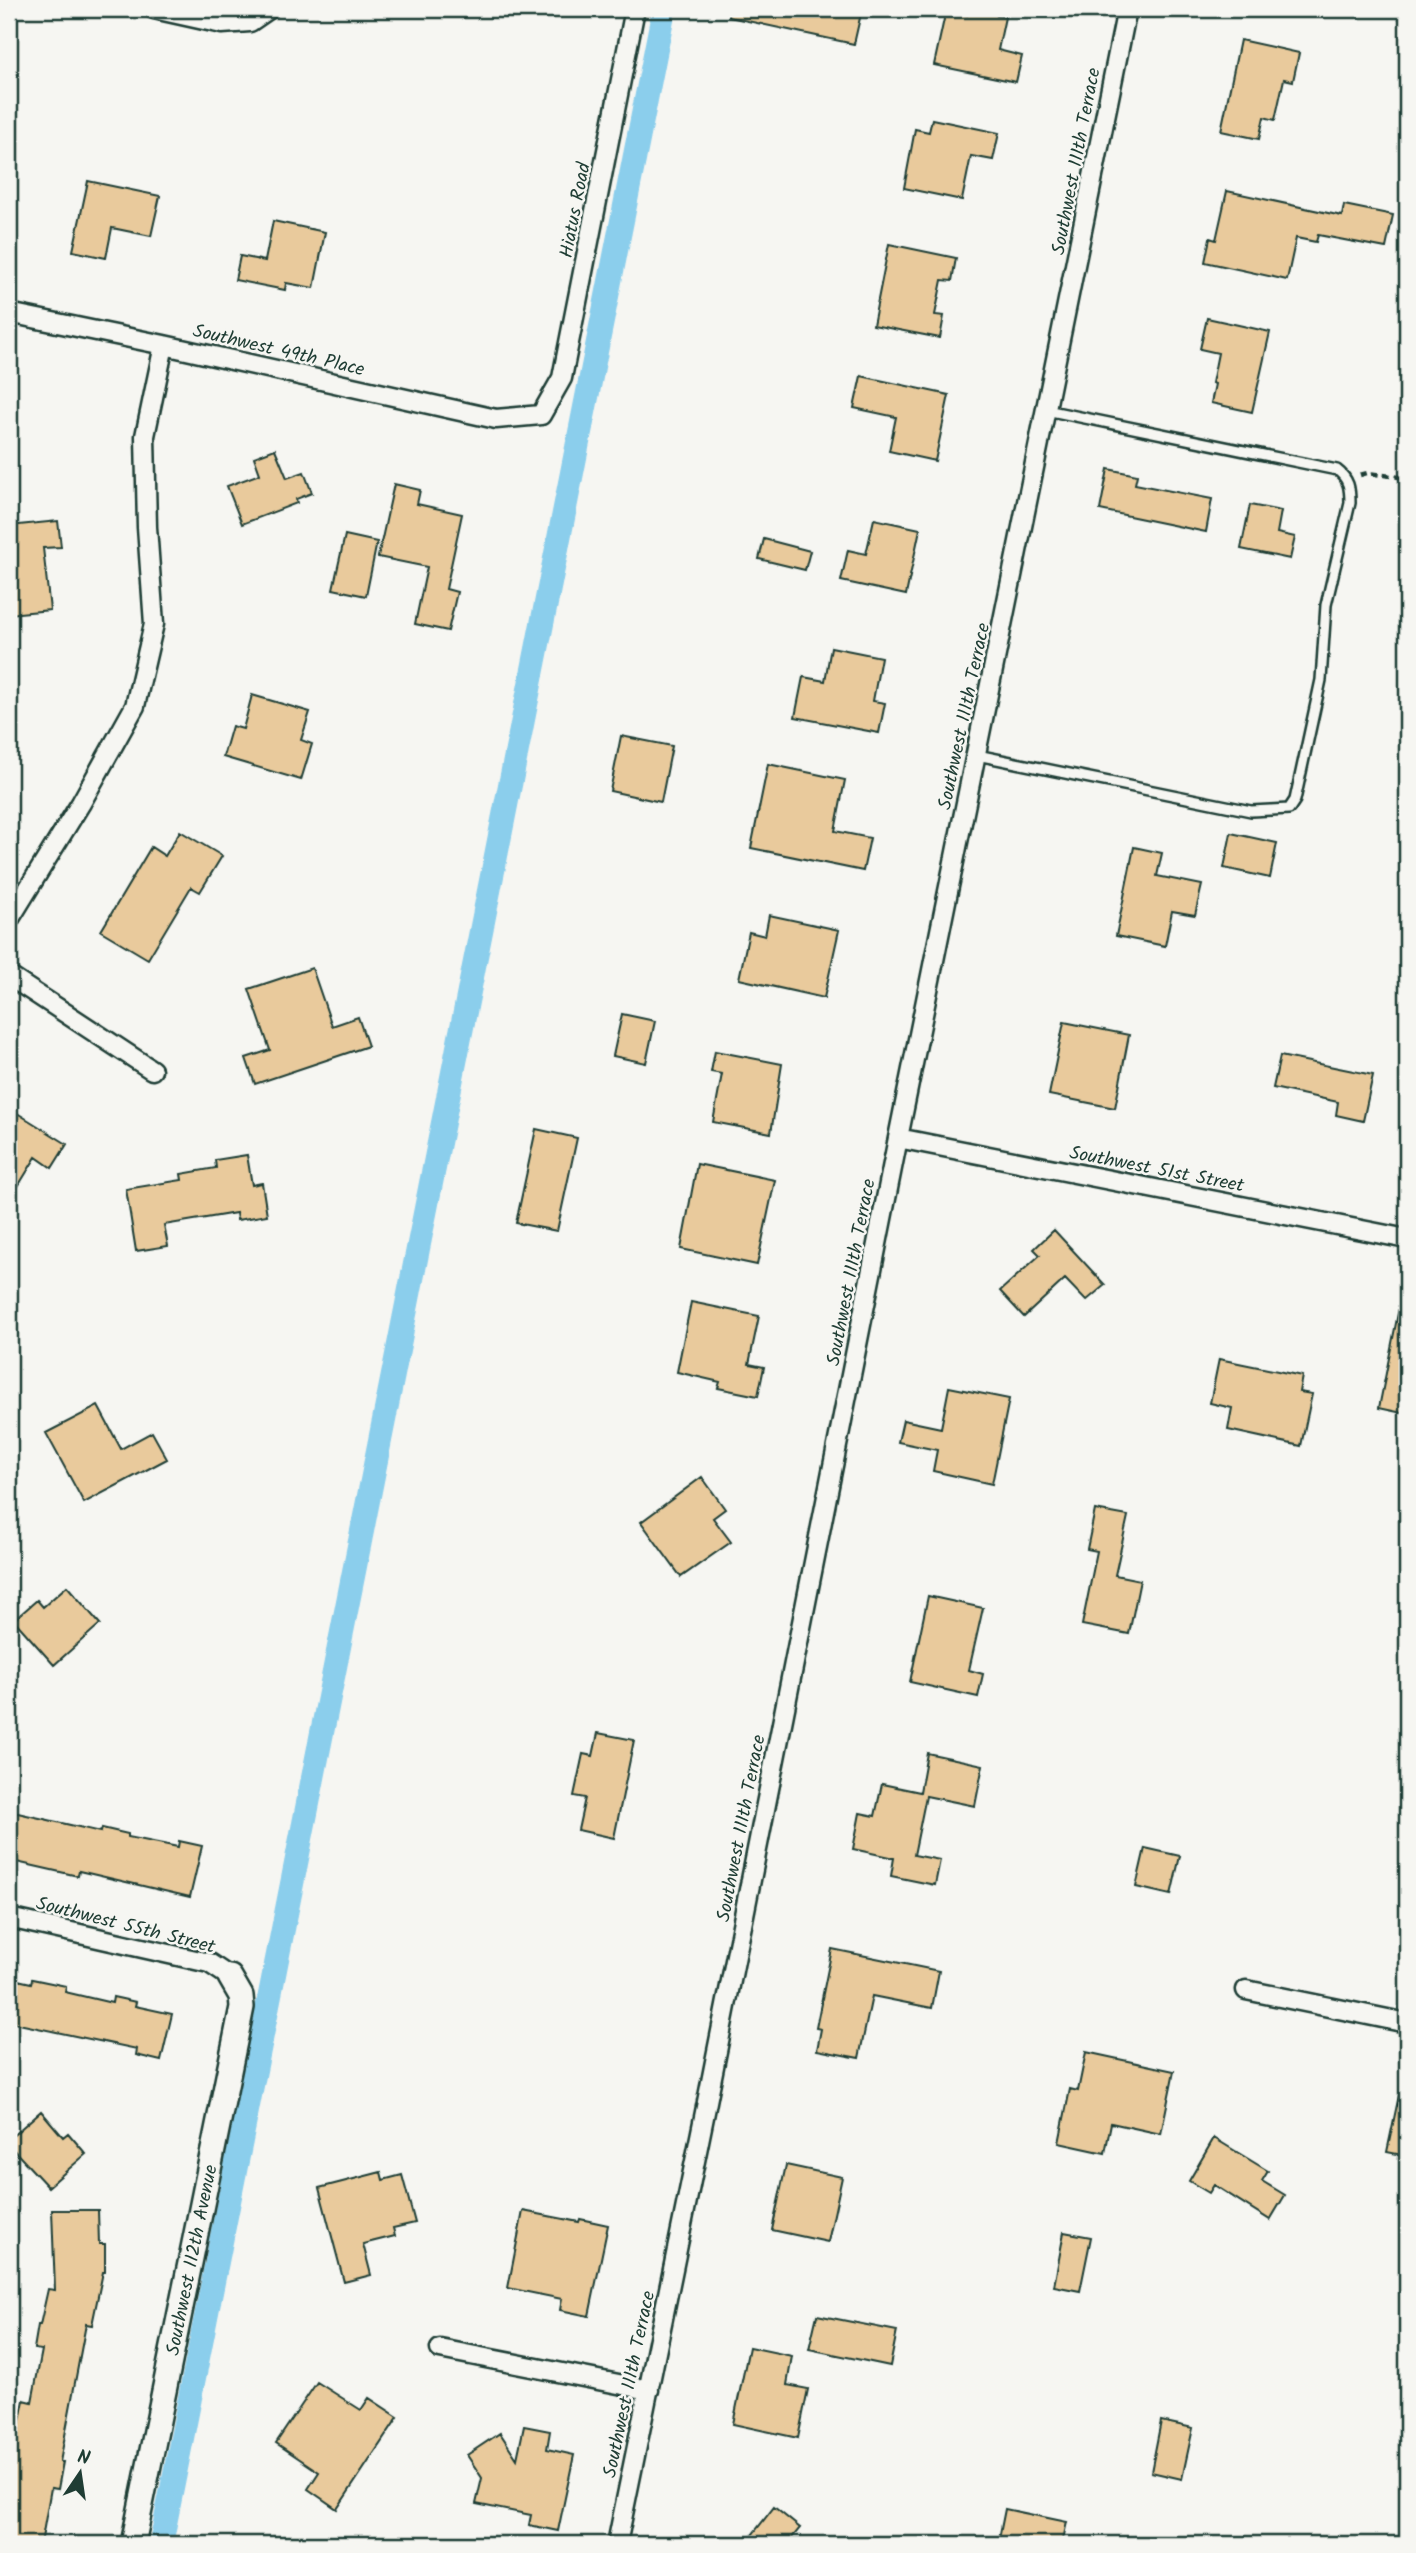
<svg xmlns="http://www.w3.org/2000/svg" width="1416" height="2553" viewBox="0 0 1416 2553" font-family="Kalam,sans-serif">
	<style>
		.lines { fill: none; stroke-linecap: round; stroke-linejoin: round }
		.canal { stroke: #8bceec; stroke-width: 24 }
		.building { fill: #e9ca9c; stroke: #1f3d34; stroke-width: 2 }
		.service-casing { stroke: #1f3d34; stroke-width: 14 }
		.minor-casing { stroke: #1f3d34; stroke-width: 23 }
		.tertiary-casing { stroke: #1f3d34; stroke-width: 28 }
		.path { stroke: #1f3d34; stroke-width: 4.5; stroke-dasharray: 7 5; stroke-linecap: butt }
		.service { stroke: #f6f6f2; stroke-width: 9 }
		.minor { stroke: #f6f6f2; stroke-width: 18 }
		.tertiary { stroke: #f6f6f2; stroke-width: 23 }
		.labels { text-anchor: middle; stroke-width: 5; stroke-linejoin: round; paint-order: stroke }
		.street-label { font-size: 19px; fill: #1f3d34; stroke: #f6f6f2 }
	</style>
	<rect width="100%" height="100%" fill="#f6f6f2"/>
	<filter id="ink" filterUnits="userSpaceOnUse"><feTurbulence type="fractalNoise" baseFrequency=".0143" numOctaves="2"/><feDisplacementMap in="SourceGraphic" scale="14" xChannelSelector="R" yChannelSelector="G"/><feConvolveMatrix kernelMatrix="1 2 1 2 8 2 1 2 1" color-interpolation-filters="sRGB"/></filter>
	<g filter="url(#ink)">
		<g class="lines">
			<!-- canal -->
			<path class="canal" d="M161,2544L664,9"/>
		</g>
		<!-- building -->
		<path class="building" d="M729,9H862L854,44L729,17Z
			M968,9H999L997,16L1005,17L998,50L1022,56L1016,82L934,65L946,10L967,15Z
			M1240,40L1299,53L1293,81L1284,79L1275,120L1264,117L1259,139L1221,131Z
			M932,119L999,133L993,160L971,156L962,200L904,188L915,129L929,132Z
			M88,181L160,196L151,236L112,228L106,258L73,251Z
			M1227,191L1342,216L1344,205L1393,215L1386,248L1318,235L1316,242L1296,238L1287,280L1205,262L1210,238L1216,240Z
			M273,221L325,232L314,288L286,283L285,290L235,280L240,256L265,261Z
			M889,244L956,258L952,281L942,280L935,315L944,316L940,338L873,325Z
			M1207,318L1270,332L1252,412L1211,403L1215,384L1212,383L1218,353L1200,349Z
			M861,376L949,395L935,461L889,451L896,417L854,408Z
			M275,449L287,478L304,472L312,493L296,499L297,503L242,524L227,486L260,474L254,457Z
			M1108,469L1137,475L1135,484L1212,499L1206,532L1100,510Z
			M394,484L420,490L417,504L462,514L446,589L457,592L448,631L415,624L427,567L378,557Z
			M1250,505L1281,511L1277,533L1295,537L1290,559L1241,549Z
			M874,519L920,529L906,595L841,581L848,550L866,554Z
			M58,521L61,547L43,548L50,610L9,614V526Z
			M345,535L377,542L366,596L333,589Z
			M764,539L810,551L805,570L759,559Z
			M831,647L881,657L873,701L885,703L879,733L795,717L803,677L825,681Z
			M252,695L310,712L301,740L312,744L301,780L223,757L232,726L243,729Z
			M621,736L672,746L661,802L610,791Z
			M768,764L845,780L835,831L870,838L863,871L751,848Z
			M180,831L222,856L200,892L191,887L148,959L101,931L151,847L165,856Z
			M1231,833L1277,843L1270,878L1224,868Z
			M1134,847L1162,853L1157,876L1202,885L1195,915L1172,911L1165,946L1116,936Z
			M769,915L839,930L824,998L739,979L749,932L765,936Z
			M312,968L332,1026L358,1017L368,1046L255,1084L246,1058L270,1050L249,989Z
			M622,1014L655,1021L646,1063L613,1056Z
			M1064,1022L1129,1035L1115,1108L1049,1095Z
			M715,1051L782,1064L771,1133L713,1122L722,1074L711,1072Z
			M1280,1056L1373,1075L1363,1121L1336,1115L1338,1102L1273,1088Z
			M9,1108L67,1144L52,1168L36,1157L9,1201Z
			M536,1129L577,1138L557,1231L516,1223Z
			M247,1155L252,1185L262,1183L267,1215L237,1220L236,1213L164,1225L168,1246L136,1251L126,1189L182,1180L181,1174L216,1168L215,1160Z
			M697,1164L775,1180L757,1265L681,1249Z
			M1054,1230L1105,1285L1086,1301L1065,1279L1024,1317L1000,1291L1040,1255L1034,1249Z
			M691,1302L759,1316L749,1364L764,1367L758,1396L718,1388L720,1382L677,1372Z
			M1399,1308L1407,1309V1414L1379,1408Z
			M1219,1359L1302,1376L1299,1392L1312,1394L1301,1446L1228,1430L1232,1408L1210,1403Z
			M949,1387L1009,1399L992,1484L933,1471L937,1450L898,1442L903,1420L941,1428Z
			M98,1406L121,1449L152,1432L167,1459L84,1503L46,1433Z
			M702,1477L725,1509L713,1518L731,1542L681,1577L641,1522Z
			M1095,1510L1128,1516L1115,1575L1140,1580L1129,1634L1082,1625L1097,1551L1087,1549Z
			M67,1586L100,1624L54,1665L14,1620L37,1600L43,1607Z
			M928,1596L983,1608L969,1670L983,1674L978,1697L910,1682Z
			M598,1733L634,1740L614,1838L578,1830L585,1798L574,1796L583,1754L593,1756Z
			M927,1753L983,1765L975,1806L926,1796L914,1855L940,1860L935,1885L891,1876L894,1858L853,1849L860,1813L875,1816L882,1784L920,1792Z
			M9,1811L101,1832L102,1828L128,1834V1837L178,1847L179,1841L202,1846L190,1897L79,1871L78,1876L12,1861L15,1848L9,1847Z
			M1145,1848L1180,1856L1171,1895L1136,1887Z
			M832,1949L939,1971L932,2008L872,1996L859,2058L817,2050L821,2029L816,2028Z
			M9,1978L31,1983L32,1979L66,1986L65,1992L112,2003L113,1997L136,2002L135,2006L172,2014L161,2061L136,2055L137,2049L9,2022Z
			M1086,2052L1174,2071L1161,2134L1111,2123L1105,2153L1059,2143L1070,2089L1078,2091Z
			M1399,2095L1407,2096V2156L1387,2152Z
			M41,2111L63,2137L68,2133L86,2154L48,2187L9,2145V2139Z
			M1214,2138L1268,2171L1262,2181L1285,2195L1270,2220L1214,2185L1209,2193L1189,2181Z
			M786,2165L842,2177L828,2242L772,2230Z
			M381,2172L383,2180L402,2175L415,2223L393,2228L395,2236L363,2244L371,2275L344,2282L319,2188Z
			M52,2210H98L99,2244H105V2272H103L92,2325L86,2324L60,2462H63L58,2489L51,2488L41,2544H9V2477L24,2400L32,2402L42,2350L34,2349L38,2325H40L48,2289L55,2290Z
			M523,2211L579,2222L580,2219L608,2225L589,2316L560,2310L562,2299L508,2288Z
			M1064,2232L1091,2237L1080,2291L1054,2286Z
			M817,2315L897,2331L890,2366L809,2349Z
			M749,2347L792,2356L787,2385L808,2389L798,2438L733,2424Z
			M317,2382L361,2410L369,2398L398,2417L337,2509L308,2489L319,2472L276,2443Z
			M1161,2421L1193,2428L1182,2479L1151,2472Z
			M524,2426L550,2431L547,2449L574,2455L558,2531L529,2525L531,2515L476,2504L482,2478L467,2455L500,2433L517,2459Z
			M774,2507L800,2528L787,2544H745Z
			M1005,2509L1067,2522L1062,2544H998Z"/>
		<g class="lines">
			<!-- service casing -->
			<g class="service-casing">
				<path id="service" d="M977,755L1251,811L1289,809L1295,800L1321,680L1326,605L1350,503C1350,488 1349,479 1337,470L1046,410"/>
			</g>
			<!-- minor casing -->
			<g class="minor-casing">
				<path id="minor" d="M154,9L222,24L250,22L269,9
					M9,313L164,345L496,419L541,415L562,378L635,9
					M9,920L81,803L135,706L154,624L147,527L145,436L164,345
					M9,976L152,1070
					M898,1138L1407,1239
					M9,1918L209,1963L230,1977
					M1246,1990L1407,2023
					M440,2349L649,2390
					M617,2544L704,2117L898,1138L1127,9"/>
			</g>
			<!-- tertiary casing -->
			<g class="tertiary-casing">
				<g id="tertiary">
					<path id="s1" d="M133,2544L242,2007L241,1996L230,1977"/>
				</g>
			</g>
			<!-- path -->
			<path class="path" d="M1360,475L1367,473L1407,478"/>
			<!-- service -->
			<use href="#service" class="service"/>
			<!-- minor -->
			<use href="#minor" class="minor"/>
			<!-- tertiary -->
			<use href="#tertiary" class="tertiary"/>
		</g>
	</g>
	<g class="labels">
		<!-- street labels -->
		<g class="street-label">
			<text transform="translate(1075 161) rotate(-79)" y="7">Southwest 111th Terrace</text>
			<text transform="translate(574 210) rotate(-79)" y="7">Hiatus Road</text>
			<text transform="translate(279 349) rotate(13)" y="7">Southwest 49th Place</text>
			<text transform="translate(963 716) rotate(-78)" y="7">Southwest 111th Terrace</text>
			<text transform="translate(1157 1168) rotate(11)" y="7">Southwest 51st Street</text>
			<text transform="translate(850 1272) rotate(-79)" y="7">Southwest 111th Terrace</text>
			<text transform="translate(740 1828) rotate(-79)" y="7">Southwest 111th Terrace</text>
			<text transform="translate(126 1924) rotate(14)" y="7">Southwest 55th Street</text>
			<text dy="7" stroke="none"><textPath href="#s1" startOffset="290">Southwest 112th Avenue</textPath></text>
			<text transform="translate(628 2384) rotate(-78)" y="7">Southwest 111th Terrace</text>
		</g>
	</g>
	<!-- margin -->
	<rect width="1416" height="2553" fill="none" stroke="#f6f6f2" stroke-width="35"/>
	<rect x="18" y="18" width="1381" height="2518" fill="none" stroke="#1f3d34" stroke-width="2.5" filter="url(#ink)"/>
	<!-- north arrow -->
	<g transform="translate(80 2473) rotate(13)" stroke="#f6f6f2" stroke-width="5" paint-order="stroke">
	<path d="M0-5L12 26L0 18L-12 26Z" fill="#1f3d34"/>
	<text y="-10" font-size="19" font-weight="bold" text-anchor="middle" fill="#1f3d34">N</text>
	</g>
</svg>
